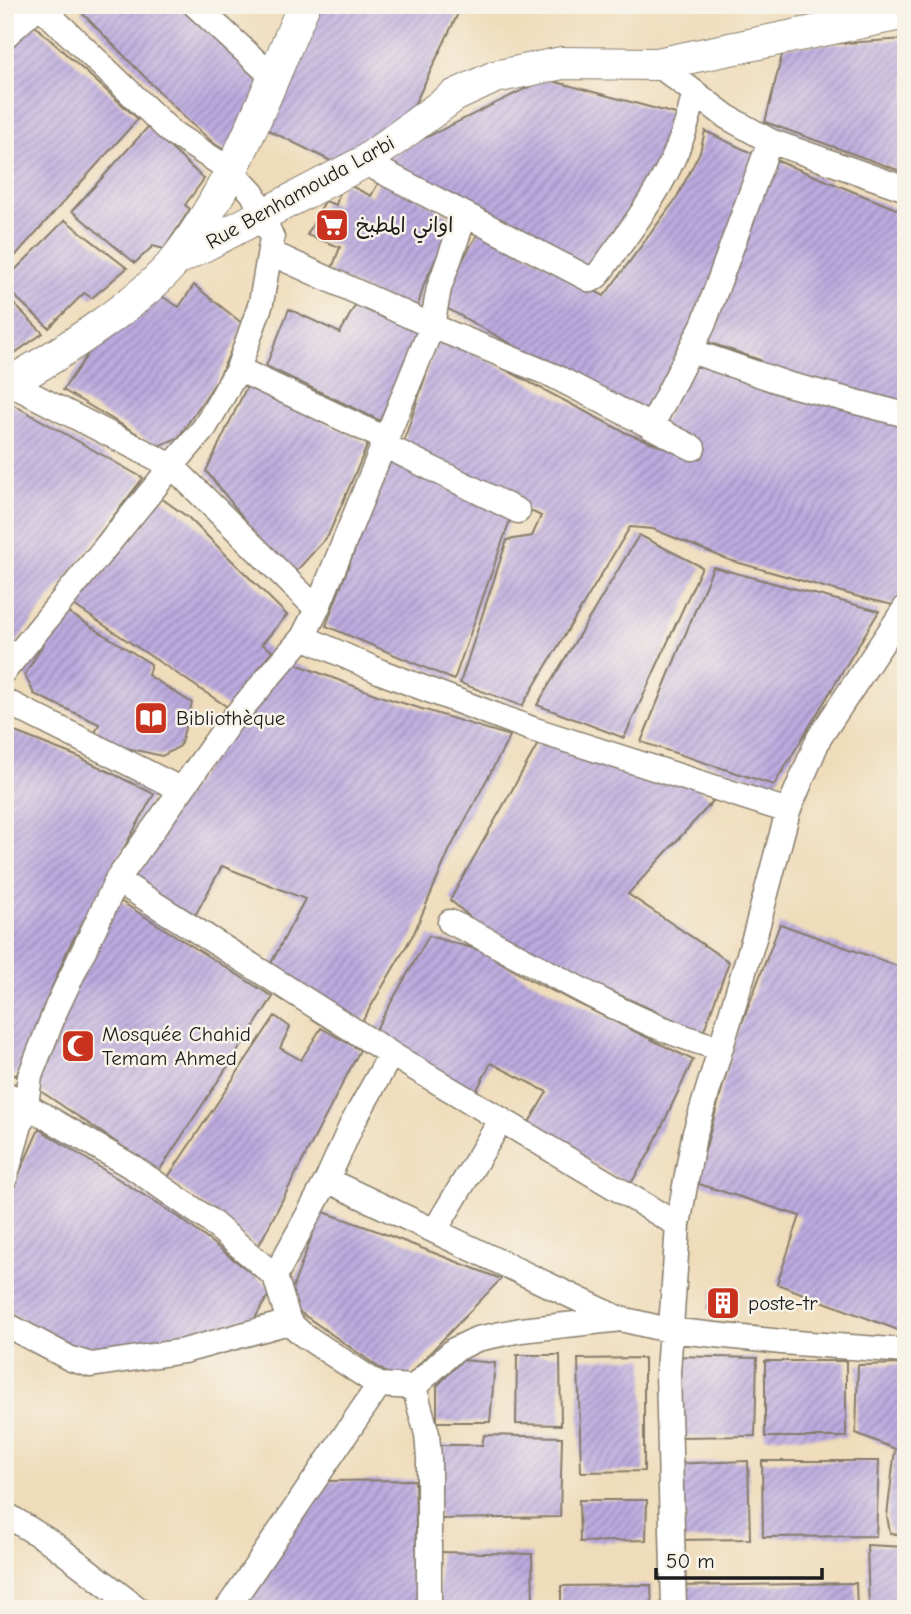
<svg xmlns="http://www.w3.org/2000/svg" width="911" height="1614" viewBox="0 0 911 1614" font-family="'Comic Neue','Playpen Sans Arabic',sans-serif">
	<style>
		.building { fill: url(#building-hatch) }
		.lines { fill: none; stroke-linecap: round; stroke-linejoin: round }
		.minor-casing { stroke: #867c6b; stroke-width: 27 }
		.tertiary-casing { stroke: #867c6b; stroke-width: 34 }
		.minor { stroke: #fff; stroke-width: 24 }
		.tertiary { stroke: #fff; stroke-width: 32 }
		.labels { text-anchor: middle; stroke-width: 5; stroke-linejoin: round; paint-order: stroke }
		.street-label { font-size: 21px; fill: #1c1c1c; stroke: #f7f3e8 }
		.poi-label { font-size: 21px; fill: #1c1c1c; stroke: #f7f3e8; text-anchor: start }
	</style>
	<defs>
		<pattern id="building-hatch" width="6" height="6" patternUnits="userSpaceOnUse" patternTransform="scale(1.75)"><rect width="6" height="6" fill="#bcabdf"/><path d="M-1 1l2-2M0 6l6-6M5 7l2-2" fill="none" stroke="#988ab4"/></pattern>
	</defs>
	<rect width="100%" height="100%" fill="#f7f3e8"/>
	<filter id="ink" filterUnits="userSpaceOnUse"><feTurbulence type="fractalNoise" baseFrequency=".0143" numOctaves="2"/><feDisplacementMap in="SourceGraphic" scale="14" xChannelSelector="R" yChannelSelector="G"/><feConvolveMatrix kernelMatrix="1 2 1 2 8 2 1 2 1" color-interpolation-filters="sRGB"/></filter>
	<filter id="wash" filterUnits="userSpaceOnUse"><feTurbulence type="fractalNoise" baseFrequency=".00686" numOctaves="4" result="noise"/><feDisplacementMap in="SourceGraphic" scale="28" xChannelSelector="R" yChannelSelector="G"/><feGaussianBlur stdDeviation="1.57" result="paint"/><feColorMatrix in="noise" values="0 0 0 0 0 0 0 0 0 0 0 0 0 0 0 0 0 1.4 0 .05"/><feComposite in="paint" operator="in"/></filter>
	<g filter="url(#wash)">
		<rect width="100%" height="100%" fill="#efdcba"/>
		<g id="blocks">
			<!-- building -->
			<path class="building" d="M5,5H32L5,30Z
				M87,5H187L267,78L234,155L216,145L187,120L81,12Z
				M318,5H462L408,118L337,164L264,128Z
				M26,18L138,119L5,267V43Z
				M906,39V173L765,122L784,47Z
				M545,79L683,116L679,144L591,279L380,160Z
				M148,127L204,179L185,205L190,209L164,249L153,246L135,263L72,211Z
				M705,131L758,156L717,279L649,421L443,306L458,268L481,228L604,296L676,199L700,152Z
				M768,157L906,213V409L759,371L760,360L702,340Z
				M381,178L455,219L424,284L416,313L330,274L340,247L307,235L325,201L336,205L343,182L371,196Z
				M65,220L127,268L92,298L84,293L49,328L5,287V280Z
				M194,285L243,324L218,379L178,438L158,446L63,390L90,351L158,294L179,307Z
				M5,295L43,333L5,360Z
				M358,300L424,333L389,425L266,366L289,309L340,333Z
				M439,335L626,433L692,458L663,423L693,359L906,417V595L897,606L859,597L729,560L653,529L630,527L522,706L460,683L507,540L532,536L541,516L402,447Z
				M248,384L368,444L328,536L291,577L206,471Z
				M5,400L143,478L5,657Z
				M388,461L511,517L454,680L326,626Z
				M154,493L189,518L287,615L262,644L272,651L229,708L72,604Z
				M639,535L702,567L624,738L537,705Z
				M713,567L879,611L774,785L641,742Z
				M63,609L151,664L148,675L192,703L180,746L162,756L92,740L99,724L34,694L25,675Z
				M283,659L380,696L510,736L450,849L414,933L360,1025L268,969L305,899L222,866L191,923L126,880Z
				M5,728L81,758L154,794L69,947L40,1016L47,1019L16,1076L5,1070Z
				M539,742L692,784L713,801L628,894L729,962L703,1033L547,962L484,929L450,900Z
				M117,899L273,997L159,1171L30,1084Z
				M780,924L906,969V1333L777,1284L800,1216L696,1183L736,1038Z
				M429,936L483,951L526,978L693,1060L650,1152L630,1185L528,1124L547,1092L491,1063L474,1095L372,1036Z
				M275,1016L290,1027L280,1048L301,1060L321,1028L360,1050L258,1247L168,1177Z
				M39,1129L180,1218L272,1289L248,1330L94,1361L5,1309V1205Z
				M321,1211L380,1232L501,1279L401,1383L287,1303Z
				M713,1290L738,1297L733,1316L708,1309Z
				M517,1355H560L561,1425L516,1424Z
				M674,1356L757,1358L755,1436L676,1437Z
				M644,1358V1471L581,1472L578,1359Z
				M462,1360L495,1363L490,1422H437V1386Z
				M765,1361H846V1437H765Z
				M906,1364V1536L890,1533L887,1516L895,1449L856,1433L858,1365Z
				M484,1435L562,1437L560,1517L439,1519V1445H482Z
				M748,1461L750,1539L676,1540L668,1464Z
				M762,1461H879L876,1536L763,1537Z
				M415,1480L418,1609H242L327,1481Z
				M579,1500H647L646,1540L580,1542Z
				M867,1545L906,1547V1609H869Z
				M439,1552L532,1554L533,1609H439Z
				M856,1583L857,1609H679L678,1586Z
				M651,1585L652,1609H561V1586Z"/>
		</g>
	</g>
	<g filter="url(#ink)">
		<use href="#blocks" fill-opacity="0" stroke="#867c6b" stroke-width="2"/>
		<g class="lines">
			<!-- minor casing -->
			<g class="minor-casing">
				<path id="minor" d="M195,5L273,77
					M5,36L38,6
					M657,64L727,117L770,141L906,189
					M364,162L591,280L597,276C640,218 680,167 694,94
					M465,215L439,288L432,326L554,376L693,448
					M271,253L432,326L317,609
					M691,351L787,384L906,415
					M238,369L388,440
					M9,383L172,466L205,427L238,369L261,303L272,238L253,194L232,171L171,132L39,5
					M651,427L704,323L770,141
					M386,446L518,511
					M303,637L381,672L532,729L788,811
					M5,670L172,466L317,609L303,637L229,723L117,880L57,1007L30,1076L26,1104L5,1178
					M5,701L180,789
					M117,880L391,1054L352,1124L327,1180L275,1276
					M450,922C540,963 623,1022 719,1048
					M391,1054L678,1225L668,1372L674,1609
					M5,1093L134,1168L209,1220L275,1276L289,1322L302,1334L379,1385L414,1387L454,1350L477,1339L521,1330L621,1319L668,1330L782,1342L906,1351
					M327,1180L620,1319
					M678,1225L694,1136L755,935L788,811L819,738L906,607
					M435,1230L501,1120
					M5,1324L71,1359L91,1365L184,1351L289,1322
					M414,1387L427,1434L429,1459V1609
					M5,1514L52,1543L138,1609
					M227,1609L379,1385"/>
			</g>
			<!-- tertiary casing -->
			<g class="tertiary-casing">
				<path id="tertiary" d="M176,260L364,162L454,96L495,77L562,63L657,64L906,13
					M5,385C53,359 145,300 177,258C235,183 266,91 304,5"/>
			</g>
			<!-- minor -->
			<use href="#minor" class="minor"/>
			<!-- tertiary -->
			<use href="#tertiary" class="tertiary"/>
		</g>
	</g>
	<!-- icons -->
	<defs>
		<g id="supermarket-square" transform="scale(1.75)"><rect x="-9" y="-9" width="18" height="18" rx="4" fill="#c8321e" stroke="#f7f3e8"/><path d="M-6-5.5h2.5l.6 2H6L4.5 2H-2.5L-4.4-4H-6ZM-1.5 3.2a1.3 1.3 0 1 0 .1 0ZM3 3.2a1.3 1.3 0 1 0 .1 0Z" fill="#fff"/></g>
		<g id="library-square" transform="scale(1.75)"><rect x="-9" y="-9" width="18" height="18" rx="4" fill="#c8321e" stroke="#f7f3e8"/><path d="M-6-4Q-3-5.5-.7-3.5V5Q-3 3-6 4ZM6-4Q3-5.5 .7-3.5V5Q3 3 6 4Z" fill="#fff"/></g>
		<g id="mosque-square" transform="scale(1.75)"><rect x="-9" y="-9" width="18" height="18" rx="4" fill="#c8321e" stroke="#f7f3e8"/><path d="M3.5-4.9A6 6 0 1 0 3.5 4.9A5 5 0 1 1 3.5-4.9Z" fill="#fff"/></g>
		<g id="building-square" transform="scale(1.75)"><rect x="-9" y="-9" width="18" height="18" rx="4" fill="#c8321e" stroke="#f7f3e8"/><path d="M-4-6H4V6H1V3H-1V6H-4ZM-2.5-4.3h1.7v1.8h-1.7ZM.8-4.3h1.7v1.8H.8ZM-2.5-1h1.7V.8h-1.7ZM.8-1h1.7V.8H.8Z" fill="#fff"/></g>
	</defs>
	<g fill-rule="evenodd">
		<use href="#supermarket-square" x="332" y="225"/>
		<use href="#library-square" x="151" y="718"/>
		<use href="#mosque-square" x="78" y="1046"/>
		<use href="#building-square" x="723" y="1303"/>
	</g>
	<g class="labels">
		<!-- street labels -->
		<g class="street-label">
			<text transform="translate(300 192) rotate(-29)" y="7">Rue Benhamouda Larbi</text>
		</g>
		<!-- poi labels -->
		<g class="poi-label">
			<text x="356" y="232">اواني المطبخ</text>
			<text x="176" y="725">Bibliothèque</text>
			<text x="102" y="1041">Mosquée Chahid<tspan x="102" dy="24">Temam Ahmed</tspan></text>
			<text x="748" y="1310">poste-tr</text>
		</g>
	</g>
	<!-- margin -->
	<rect width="911" height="1614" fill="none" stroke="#f7f3e8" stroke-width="28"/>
	<!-- scale -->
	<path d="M656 1568v10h166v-10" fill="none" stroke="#1c1c1c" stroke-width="3.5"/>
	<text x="666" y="1568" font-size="21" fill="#1c1c1c" stroke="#f7f3e8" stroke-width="5" paint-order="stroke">50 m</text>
</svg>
